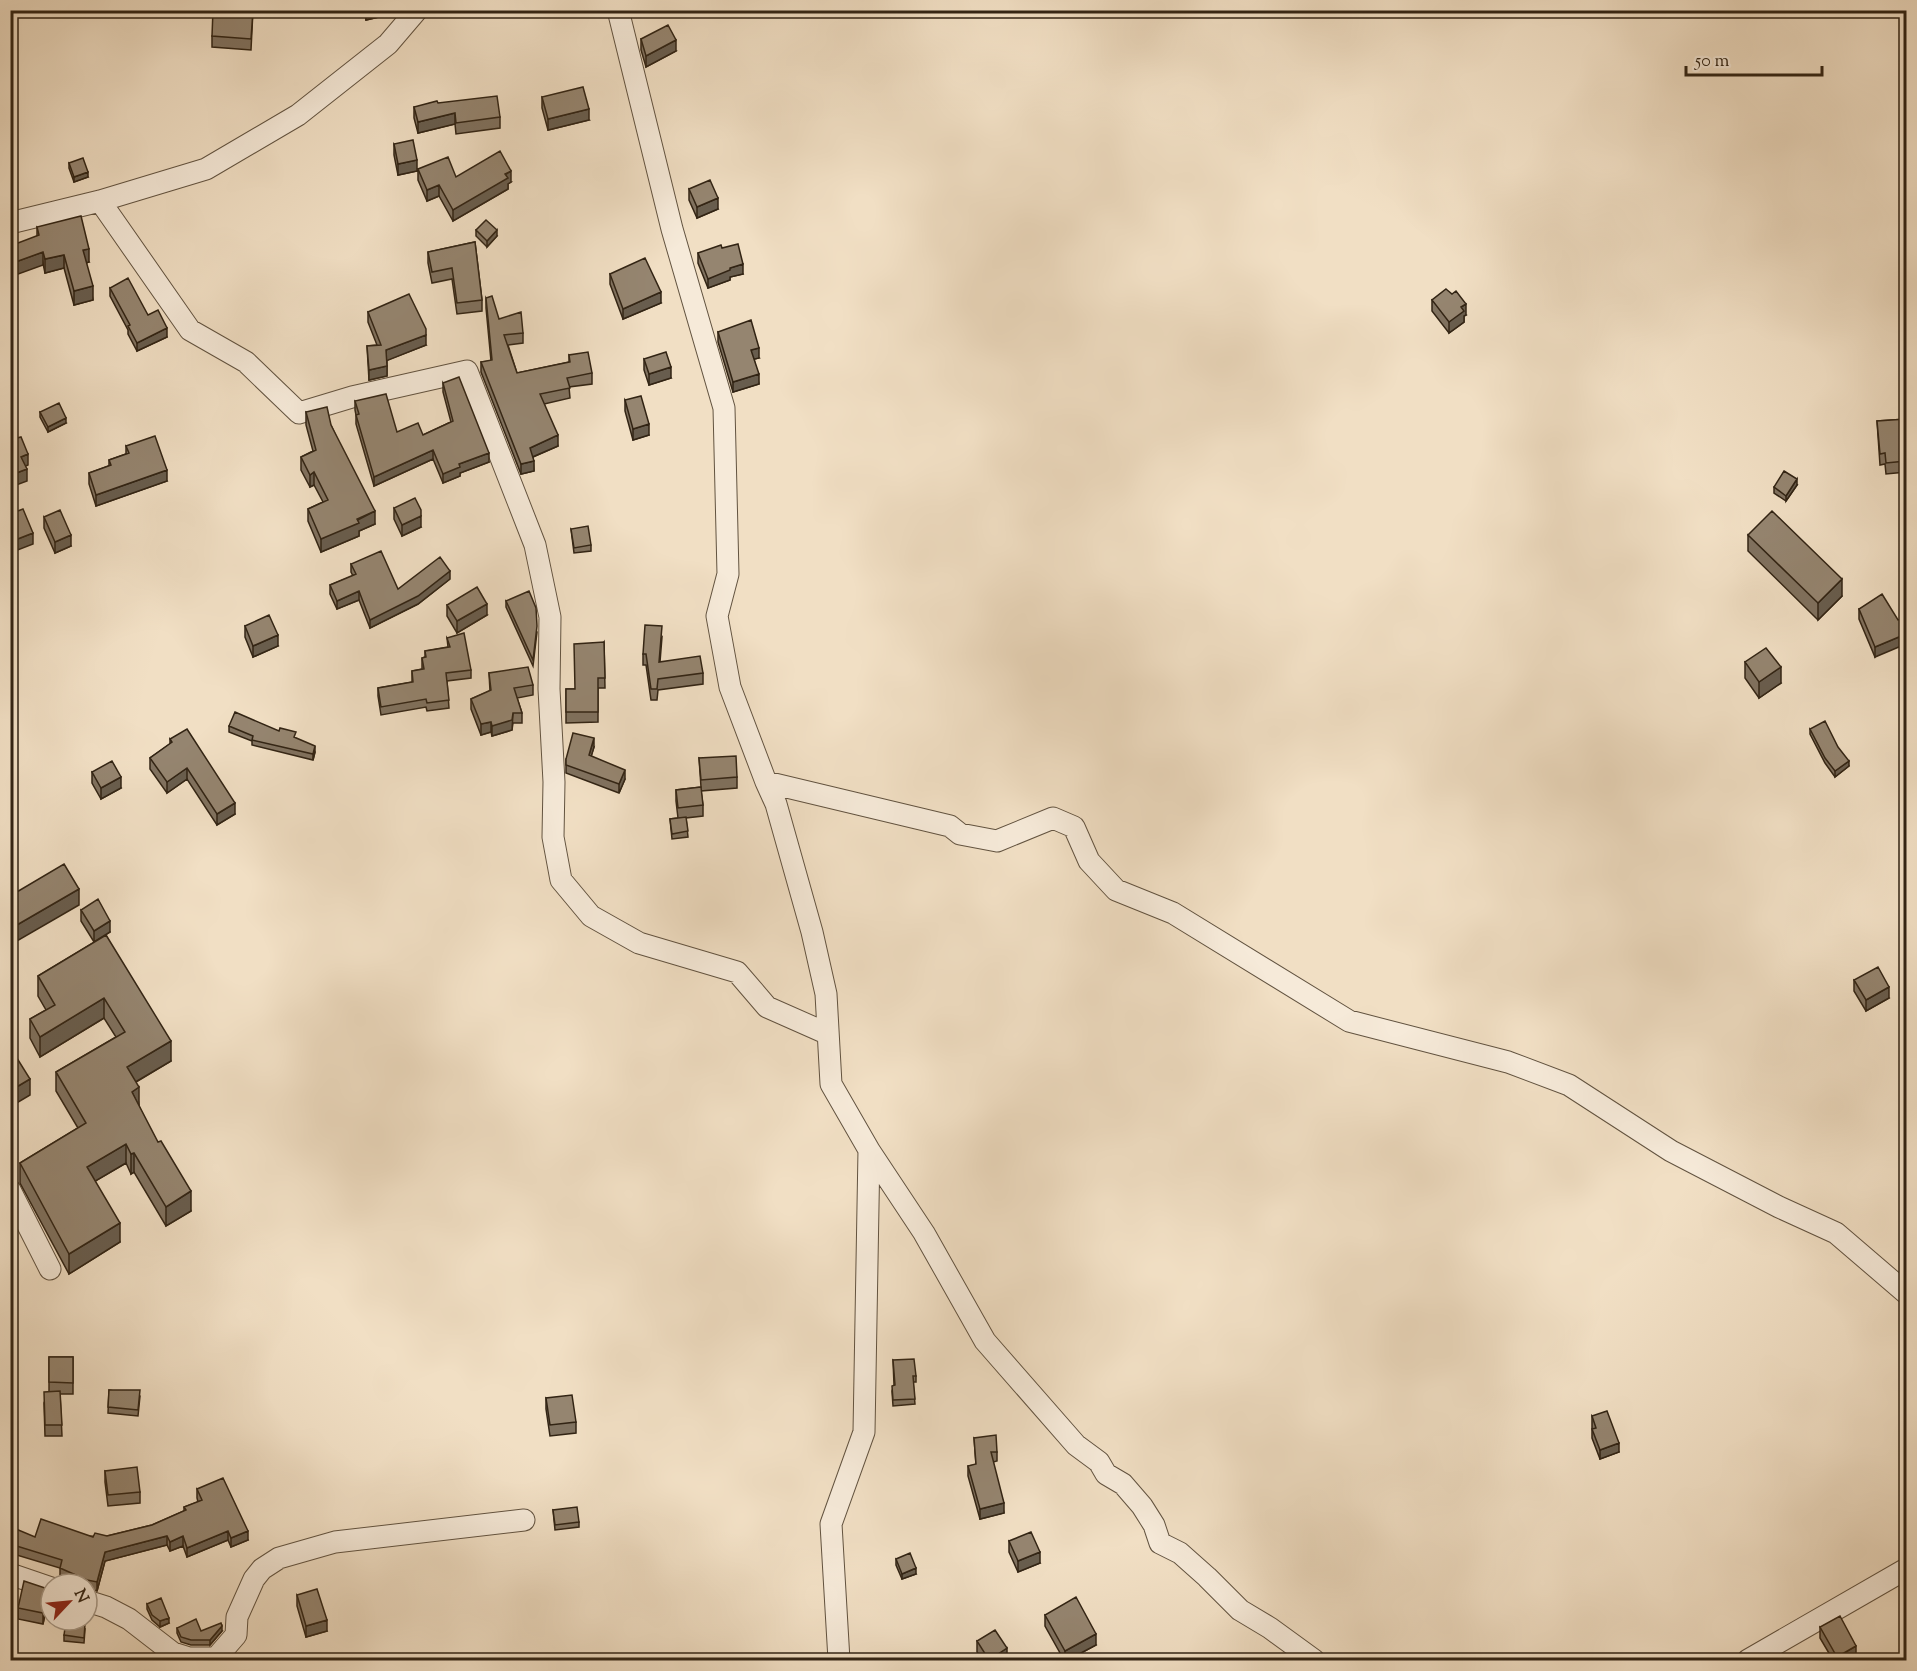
<svg xmlns="http://www.w3.org/2000/svg" width="1917" height="1671" viewBox="0 0 1917 1671" font-family="'Sorts Mill Goudy',serif">
	<style>
		.lines { fill: none; stroke-linecap: round; stroke-linejoin: round }
		.street-casing { stroke: #625340; stroke-width: 23 }
		.street { stroke: #f6ead9; stroke-width: 21 }
		.wall { fill: #807260; stroke: #322414; stroke-width: 1.5 }
		.shaded-wall { fill: #685d4e; stroke: #322414; stroke-width: 1.5 }
		.building { fill: #958570; stroke: #322414; stroke-width: 1.5 }
	</style>
	<rect width="100%" height="100%" fill="#f1dfc4"/>
	<filter id="stains"><feTurbulence type="fractalNoise" baseFrequency=".00333" numOctaves="4"/><feColorMatrix values="0 0 0 0 .2 0 0 0 0 .09 0 0 0 0 .02 0 0 0 .5 -.17"/></filter>
	<radialGradient id="worn" r=".72"><stop offset=".6" stop-color="#630" stop-opacity="0"/><stop offset="1" stop-color="#630" stop-opacity=".3"/></radialGradient>
	<g class="lines">
		<!-- street casing -->
		<g class="street-casing">
			<path id="street" d="M618,10L672,229L724,408L728,574L717,616L730,687L766,782L776,804L812,932L826,994L831,1084L869,1150L924,1233L985,1341L1076,1445L1099,1462L1106,1474L1123,1484L1142,1506L1154,1525L1160,1543L1180,1553L1207,1577L1240,1610L1270,1628L1314,1660
				M100,201L190,330L246,362L299,413L352,397L467,371L535,545L550,617L549,689L554,782L553,837L561,880L591,916L639,943L737,972L767,1007L828,1034
				M10,223L100,201L206,169L298,115L388,44L417,10
				M766,782L950,826L960,834L997,841L1053,818L1074,827L1089,861L1116,890L1173,913L1349,1021L1508,1062L1569,1085L1671,1151L1779,1207L1836,1233L1906,1293
				M10,1190L50,1269
				M10,1574L51,1588
				M87,1601L106,1607L129,1619L173,1653L189,1658H216L236,1635L237,1617L254,1579L262,1569L279,1558L335,1542L524,1520
				M839,1660L831,1524L864,1432L869,1150
				M1748,1660L1906,1569"/>
		</g>
		<!-- street -->
		<use href="#street" class="street"/>
	</g>
	<!-- wall -->
	<path class="wall" d="M253,10L251,50L212,47V36Z
		M364,10H396V13L366,20Z
		M641,39L676,51L646,67L641,50Z
		M542,97L589,120L548,130L542,108Z
		M414,107L500,117V128L456,134L455,124L418,133L414,118Z
		M394,144L417,171L398,175L394,155Z
		M69,163L88,177L74,182L69,168Z
		M418,169L456,177L511,182L508,184V189L453,221L439,196L427,201L418,180Z
		M689,189L718,209L697,218L689,200Z
		M37,227L89,262L86,263L93,300L74,305L64,268L45,273L37,235Z
		M476,230L497,236L487,247L476,236Z
		M475,242L482,300V311L457,314L452,279L432,283L428,263V252Z
		M722,248L743,274L730,277V280L708,288L698,263V253Z
		M610,274L661,303L623,319L610,284Z
		M110,288L148,315L167,337L137,351L128,334V330L110,296Z
		M486,298L499,319L523,333V343L508,345L517,373L569,362V355L592,373V384L569,387L570,398L544,404L558,446L533,457L534,471L521,474L481,372V362L491,361L486,308Z
		M1432,300L1466,315L1464,316V322L1449,333L1432,311Z
		M368,312L426,345L387,360V376L369,380L367,346L377,345L368,322Z
		M718,332L759,358L754,359L759,384L733,392L718,342Z
		M644,359L671,378L649,385L644,370Z
		M443,383L489,462L460,473V476L443,483L433,459L374,486L356,424V415L355,410V401L397,432L423,435L451,422L443,392Z
		M625,400L649,435L633,440L625,411Z
		M40,412L66,423L48,432L40,417Z
		M306,412L331,425L375,524L359,531V536L321,552L308,521V509L323,502L314,485L310,487L301,470V457L313,451L306,425Z
		M1906,419V472L1886,474L1885,464L1880,465L1877,421Z
		M126,446L167,481L96,506L89,484V473L109,466V460L126,454Z
		M1797,485L1786,501L1774,493V487Z
		M394,508L421,527L402,536L394,519Z
		M44,517L71,546L55,553L44,528Z
		M571,529L591,545V551L574,553Z
		M1748,535L1842,596L1818,620L1748,551Z
		M351,564L398,589L450,579L418,604L370,628L359,600L337,609L330,594V585L353,576L351,572Z
		M506,601L537,632L533,666L506,607Z
		M447,605L487,615L457,633L447,616Z
		M1859,609L1898,620L1875,657L1859,619Z
		M245,626L278,646L253,657L245,637Z
		M662,637L660,662L703,673V684L658,690L657,700H651L646,665H643V654Z
		M447,638L471,670V678L447,681L449,708L427,711L426,707L381,715L378,696V688L412,682V671L422,669V658L425,657V651L448,647Z
		M604,642L605,688H598V722L566,723V689H575Z
		M1745,662L1781,683L1759,698L1745,678Z
		M489,673L533,685V695L517,698L522,713V723H513L512,730L492,736L491,732L481,735L471,709V699L490,691Z
		M229,726L279,731L295,738L315,752L313,760L252,745V741L229,732Z
		M1810,729L1849,766L1835,777L1825,763L1810,734Z
		M170,739L235,814L217,825L187,779L167,793L150,769V758L170,744Z
		M594,747L591,756L625,779L619,793L566,773V759Z
		M699,758L737,777V788L701,791L703,805V816L686,818L688,837L672,839L670,819L678,818L676,801V790L701,787Z
		M92,772L121,788L101,799L92,783Z
		M81,910L110,932L94,942L81,921Z
		M106,935L171,1061L136,1082L139,1106L191,1211L166,1226L134,1172L131,1174L126,1163L95,1181L120,1242L69,1274L20,1183V1163L78,1128L56,1091V1072L116,1037L104,1018L40,1057L30,1038V1019L46,1010L38,996V976Z
		M1854,980L1889,998L1866,1011L1854,991Z
		M49,1357H73V1394H60L62,1436H45L44,1403L49,1392Z
		M893,1360L916,1376V1382H913L915,1404L893,1406L892,1391L894,1385Z
		M109,1390L140,1396L138,1416L108,1413Z
		M546,1398L576,1422V1433L550,1436L546,1409Z
		M1592,1416L1619,1452L1600,1459L1592,1438Z
		M974,1438L997,1452V1461L993,1462L1004,1513L980,1519L968,1476V1466L976,1465Z
		M105,1471L140,1492V1503L108,1506L105,1482Z
		M197,1489L248,1540L231,1547L228,1540L187,1557L183,1546L170,1551L167,1545L105,1561L97,1591L87,1588V1584H77L60,1577V1568L10,1553V1541L35,1537L107,1536L152,1525L184,1511V1507L198,1502L197,1498Z
		M553,1510L579,1522V1527L555,1530Z
		M1009,1541L1040,1563L1018,1572L1009,1552Z
		M896,1559L916,1574L902,1579L896,1565Z
		M1906,1587V1600L1904,1597V1590Z
		M297,1595L327,1631L306,1637L297,1606Z
		M48,1600L43,1624L18,1619V1608Z
		M147,1604L169,1623L160,1627L152,1620L147,1609Z
		M1045,1615L1096,1645L1068,1660H1064L1045,1626Z
		M1820,1627L1856,1657L1850,1660H1833L1820,1638Z
		M177,1628L201,1631H222L210,1645H191L181,1642L177,1633Z
		M85,1629L84,1643L64,1641V1635Z
		M977,1641L1007,1659L1005,1660H983L977,1652Z"/>
	<!-- shaded-wall -->
	<path class="shaded-wall" d="M366,10H396V13L366,20Z
		M676,40V51L646,67V56Z
		M589,109V120L548,130V119Z
		M455,113V124L418,133V122Z
		M417,160V171L398,175V164Z
		M511,171V182L508,184V189L453,221V210Z
		M88,172V177L74,182V177Z
		M439,185V196L427,201V190Z
		M718,198V209L697,218V207Z
		M497,230V236L487,247V241Z
		M89,249V262L83,264V250Z
		M43,252V265L10,277V264Z
		M64,255V268L45,273V259Z
		M743,264V274L730,277V280L708,288V279L730,268Z
		M93,286V300L74,305V291Z
		M661,292V303L623,319V309Z
		M1466,304V315L1464,316V322L1449,333V322L1461,307Z
		M13,312V323L10,324V313Z
		M167,328V337L137,351V343Z
		M426,335V345L386,361V350Z
		M759,348V358L751,360V350Z
		M387,366V376L369,380V370Z
		M671,367V378L649,385V374Z
		M759,374V384L733,392V382Z
		M66,418V423L48,432V427Z
		M649,424V435L633,440V429Z
		M558,435V446L530,458V448Z
		M433,450V459L374,486V477Z
		M489,453V462L460,473V476L443,483V474L459,464Z
		M28,454V465L21,468V457Z
		M534,461V471L521,474V464Z
		M27,469V481L11,487V475Z
		M167,470V481L96,506V495Z
		M314,472V485L310,487V475Z
		M1797,479V485L1786,501V496Z
		M375,511V524L359,531V536L321,552V539Z
		M421,516V527L402,536V525Z
		M33,533V544L10,553V542Z
		M71,535V546L55,553V542Z
		M450,571V579L418,604L370,628V620Z
		M1842,579V596L1818,620V603Z
		M359,591V600L337,609V601Z
		M487,604V615L457,633V621Z
		M1906,634V644L1875,657V647Z
		M278,635V646L253,657V646Z
		M1781,667V683L1759,698V682Z
		M513,713L512,730L492,736V726Z
		M491,722V732L481,735V724Z
		M594,738V747L589,764V755Z
		M315,746V752L313,760V754Z
		M1849,761V766L1835,777V771Z
		M187,768V779L167,793V782Z
		M625,770V779L619,793V784Z
		M121,777V788L101,799V788Z
		M13,782V798L10,800V783Z
		M235,803V814L217,825V814Z
		M79,889V905L10,945V929Z
		M110,921V932L94,942V931Z
		M1889,987V998L1866,1011V1000Z
		M104,998V1018L40,1057V1037Z
		M171,1041V1061L127,1087V1067Z
		M30,1079V1095L10,1107V1091Z
		M139,1087V1107L132,1092Z
		M126,1144V1163L87,1186V1167Z
		M134,1153V1172L131,1174V1154Z
		M191,1191V1211L166,1226V1207Z
		M120,1223V1242L69,1274V1254Z
		M1619,1443V1452L1600,1459V1450Z
		M1004,1503V1513L980,1519V1509Z
		M228,1531V1540L187,1557V1548Z
		M248,1531V1540L231,1547V1538Z
		M167,1536V1545L105,1561L97,1591V1582L105,1552Z
		M183,1536V1546L170,1551V1542Z
		M1040,1552V1563L1018,1572V1561Z
		M916,1568V1574L902,1579V1574Z
		M48,1589V1600L43,1624V1613Z
		M14,1606V1617L10,1632V1620Z
		M169,1618V1623L160,1627V1621Z
		M327,1620V1631L306,1637V1626Z
		M222,1626V1631L210,1645V1640Z
		M1096,1634V1645L1068,1660H1065V1651Z
		M1856,1646V1657L1850,1660H1837V1657Z
		M1007,1648V1659L1005,1660H989Z"/>
	<!-- building -->
	<path class="building" d="M213,10H253L251,39L212,36Z
		M668,25L676,40L646,56L641,39Z
		M583,87L589,109L548,119L542,97Z
		M497,96L500,117L456,123L455,113L418,122L414,107L437,101L438,103Z
		M413,140L417,160L398,164L394,144Z
		M500,151L511,171L505,174L508,178L453,210L439,185L427,190L418,169L448,157L456,177Z
		M83,158L88,172L74,177L69,163Z
		M710,180L718,198L697,207L689,189Z
		M81,216L89,249L83,250L93,286L74,291L64,255L45,259L43,252L10,264V246L39,235L37,227Z
		M486,220L497,230L487,241L476,230Z
		M475,242L482,300L457,303L452,268L432,272L428,252Z
		M738,244L743,264L730,268V270L708,279L698,253L721,245L722,248Z
		M645,258L661,292L623,309L610,274Z
		M128,278L148,315L158,310L167,328L137,343L128,326L130,325L110,288Z
		M1446,289L1452,294L1456,291L1466,304L1461,307L1464,311L1449,322L1432,300Z
		M409,294L426,329V335L386,350L387,366L369,370L367,346L381,345L368,312Z
		M492,296L499,319L521,312L523,333L504,335L517,373L570,362L569,355L588,352L592,373L567,378L570,388L540,394L558,435L530,448L534,461L521,464L481,362L492,360L486,298Z
		M10,305L13,312L10,313Z
		M751,320L759,348L751,350L759,374L733,382L718,332Z
		M666,352L671,367L649,374L644,359Z
		M459,377L489,453L459,464L460,467L443,474L433,450L374,477L356,415L359,414L355,401L386,394L397,432L418,423L423,435L453,421L443,383Z
		M641,396L649,424L633,429L625,400Z
		M59,403L66,418L48,427L40,412Z
		M327,407L331,425L375,511L357,519L359,523L321,539L308,509L328,500L314,472L310,475L301,457L316,450L306,412Z
		M1906,419V461L1886,463L1885,453L1880,454L1877,421Z
		M10,423L17,438L21,437L28,454L21,457L27,469L11,475Z
		M155,436L167,470L96,495L89,473L111,465L109,460L129,453L126,446Z
		M1784,471L1797,479L1786,496L1774,487Z
		M415,498L421,510V516L402,525L394,508Z
		M23,509L33,533L10,542V514Z
		M60,510L71,535L55,542L44,517Z
		M1772,511L1842,579L1818,603L1748,535Z
		M588,526L591,545L574,548L571,529Z
		M381,551L398,589L440,557L450,571L418,596L370,620L359,591L337,601L330,585L356,574L351,564Z
		M477,587L487,604L457,621L447,605Z
		M529,591L536,608L537,626L533,660L506,601Z
		M1882,594L1898,620L1906,618V634L1875,647L1859,609Z
		M269,615L278,635L253,646L245,626Z
		M645,625L662,626L659,662L700,656L703,673L658,679L657,689H651L646,654H643Z
		M464,633L471,670L446,673L449,700L427,703L426,699L381,707L378,688L413,682L412,671L424,669L422,658L426,657L425,651L450,647L447,638Z
		M604,642L605,678H598V712H566V689H575L574,644Z
		M1766,648L1781,667L1759,682L1745,662Z
		M528,667L533,685L514,688L522,713H513L512,720L492,726L491,722L481,724L471,699L491,690L489,673Z
		M235,712L279,731L280,728L296,732L294,737L315,746L313,754L252,740L253,736L229,726Z
		M1825,721L1838,747L1849,761L1835,771L1825,758L1810,729Z
		M187,729L235,803L217,814L187,768L167,782L150,758L172,742L170,739Z
		M573,733L594,738L589,755L625,770L619,784L566,765V759Z
		M736,756L737,777L701,780L699,758Z
		M112,761L121,777L101,788L92,772Z
		M701,787L703,805L678,808L676,790Z
		M686,817L688,831L672,834L670,819Z
		M64,864L79,889L10,929V896Z
		M98,899L110,921L94,931L81,910Z
		M106,935L171,1041L127,1067L139,1087L132,1092L158,1142L161,1141L191,1191L166,1207L134,1153L131,1154L126,1144L87,1167L120,1223L69,1254L20,1163L86,1123L56,1072L125,1032L104,998L40,1037L30,1019L55,1005L38,976Z
		M1878,967L1889,987L1866,1000L1854,980Z
		M10,1047L30,1079L10,1091Z
		M49,1357H73V1383L49,1382Z
		M914,1359L916,1376H913L915,1399L893,1400L892,1386L895,1385L893,1360Z
		M109,1390H140L138,1410L108,1407Z
		M60,1391L62,1425H45L44,1392Z
		M572,1395L576,1422L550,1425L546,1398Z
		M1607,1411L1619,1443L1600,1450L1592,1429L1596,1428L1592,1416Z
		M996,1435L997,1452H991L1004,1503L980,1509L968,1466L976,1464L974,1438Z
		M137,1467L140,1492L108,1495L105,1471Z
		M223,1478L248,1531L231,1538L228,1531L187,1548L183,1536L170,1542L167,1536L105,1552L97,1582L87,1580L60,1568L62,1560L10,1544V1541L16,1529L35,1537L41,1519L93,1537L95,1533L107,1536L152,1525L186,1510L184,1507L202,1500L197,1489Z
		M577,1507L579,1522L555,1525L553,1510Z
		M1031,1532L1040,1552L1018,1561L1009,1541Z
		M910,1553L916,1568L902,1574L896,1559Z
		M24,1581L48,1589L43,1613L18,1608Z
		M317,1589L327,1620L306,1626L297,1595Z
		M1076,1597L1096,1634L1065,1651L1045,1615Z
		M161,1598L169,1618L160,1621L152,1615L147,1604Z
		M10,1605L14,1606L10,1620Z
		M1840,1616L1856,1646L1837,1657L1820,1627Z
		M196,1619L201,1631L221,1623L222,1626L210,1640H191L181,1637L177,1628Z
		M66,1621L85,1624L84,1638L64,1635Z
		M995,1630L1007,1648L989,1660L977,1641Z
		M87,1655L120,1660H86Z
		M1760,1657L1762,1660H1753Z"/>
	<!-- margin -->
	<rect width="1917" height="1671" fill="none" stroke="#f1dfc4" stroke-width="36"/>
	<rect x="12" y="12" width="1893" height="1647" fill="none" stroke="#322414" stroke-width="3"/>
	<rect x="18" y="18" width="1881" height="1635" fill="none" stroke="#322414" stroke-width="1.5"/>
	<!-- north arrow -->
	<g transform="translate(69 1602) rotate(64)"><circle r="28" fill="#f6ead9" stroke="#a89b8a" stroke-width="1.5"/>
	<path d="M0-4.5L10 22L0 15L-10 22Z" fill="#8f2418"/>
	<text y="-9" font-size="16" font-weight="bold" text-anchor="middle" fill="#322414">N</text>
	</g>
	<!-- scale -->
	<path d="M1686 66v9h136v-9" fill="none" stroke="#322414" stroke-width="3"/>
	<text x="1695" y="66" font-size="18" fill="#322414" stroke="#f6ead9" stroke-width="4.5" paint-order="stroke">50 m</text>
	<rect width="100%" height="100%" filter="url(#stains)"/>
	<rect width="100%" height="100%" fill="url(#worn)"/>
</svg>
